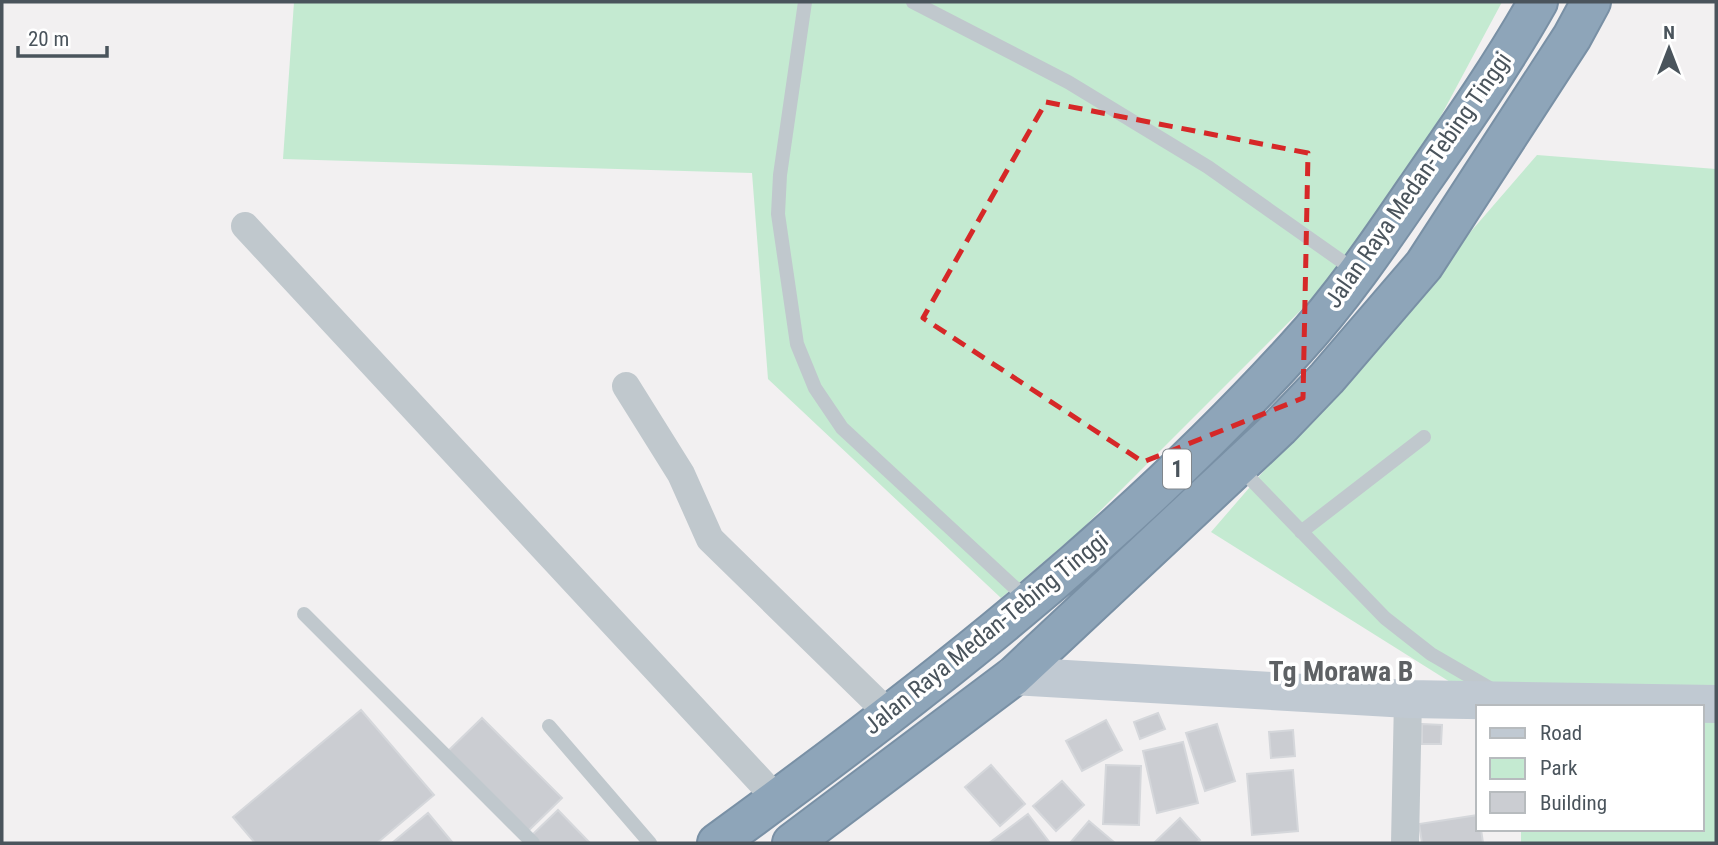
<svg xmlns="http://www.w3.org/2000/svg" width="1718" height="845" viewBox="0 0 1718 845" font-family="'Roboto Condensed',sans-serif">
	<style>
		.green { fill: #c4ead1 }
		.building { fill: #cbcdd2; stroke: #d5d7db; stroke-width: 2 }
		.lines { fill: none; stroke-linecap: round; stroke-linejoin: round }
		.highway-casing { stroke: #7990a5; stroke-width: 42 }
		.lane { stroke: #c0c8cd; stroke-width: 14 }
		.street { stroke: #c0c8cd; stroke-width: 28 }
		.secondary { stroke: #c0c9d2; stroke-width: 38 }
		.highway { stroke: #8ea5b9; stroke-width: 38 }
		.marked { fill: none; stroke: #d62828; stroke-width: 5; stroke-dasharray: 14 9; stroke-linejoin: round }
		.labels { text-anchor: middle; stroke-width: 7; stroke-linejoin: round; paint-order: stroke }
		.shield { fill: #fff; stroke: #80878d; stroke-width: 2 }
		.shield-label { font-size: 23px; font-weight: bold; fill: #4a545c }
		.street-label { font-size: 24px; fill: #4a545c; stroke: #fff }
		.quarter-label { font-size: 28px; font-weight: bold; fill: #5e6164; stroke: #fff }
	</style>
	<rect width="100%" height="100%" fill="#f2f0f1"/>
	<!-- green -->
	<path class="green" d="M294,2H1502L1420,155L1321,290L1079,532L1001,598L768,379L752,173L283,159Z
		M1537,155L1716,169V843H1521V829H1702V707H1490L1211,532Z"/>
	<!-- building -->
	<path class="building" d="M361,710L434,795L377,843H255L233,817Z
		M1158,713L1165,729L1140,739L1134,722Z
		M482,718L562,798L527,832L447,752Z
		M1106,720L1122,750L1082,771L1066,741Z
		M1217,724L1235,781L1205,791L1186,733Z
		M1422,724L1442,725L1441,744H1422Z
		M1293,730L1295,756L1271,758L1269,732Z
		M1183,742L1198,803L1157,813L1143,751Z
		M991,765L1025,804L1000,826L965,787Z
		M1106,765L1141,766L1139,825L1103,824Z
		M1293,770L1298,831L1252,835L1247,774Z
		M1062,781L1084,805L1056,831L1033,806Z
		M558,810L590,843H539L532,835Z
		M428,813L453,843H392Z
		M1028,814L1050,843H989Z
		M1478,815V829H1481L1483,843H1422L1419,824Z
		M1180,818L1200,840L1196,843H1154Z
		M1089,821L1115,843H1070Z"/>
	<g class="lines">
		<!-- highway casing -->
		<g class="highway-casing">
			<path id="highway" d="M717,843C922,694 1124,537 1296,348C1343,297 1382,239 1421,182C1462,123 1503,64 1538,2
				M792,843L1014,676L1279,428L1327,378L1424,265L1572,37L1591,2"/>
		</g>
		<!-- lane -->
		<path class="lane" d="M805,2L780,175L778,214L797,344L815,388L842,428L1028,600
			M913,2L1068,82L1208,167L1357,272
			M1239,467L1385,618L1431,654L1493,690
			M1301,532L1424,437
			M304,614L533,843
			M549,726L650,843"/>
		<!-- street -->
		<path class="street" d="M245,226L776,798
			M626,386L681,474L710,539L888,713
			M1405,843L1408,699"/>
		<!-- secondary -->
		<path class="secondary" d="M1014,676L1408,699L1716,704"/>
		<!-- highway -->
		<use href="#highway" class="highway"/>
	</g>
	<!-- marked area -->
	<path class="marked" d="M1046,102L1308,153L1303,398L1143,462L923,318Z"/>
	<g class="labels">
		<!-- shield labels -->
		<rect class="shield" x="1163" y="449.5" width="28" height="39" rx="5"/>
		<g class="shield-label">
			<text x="1177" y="477">1</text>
		</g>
		<!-- street labels -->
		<g class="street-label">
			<text transform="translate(1418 180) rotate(-55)" y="8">Jalan Raya Medan-Tebing Tinggi</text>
			<text transform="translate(986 633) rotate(-39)" y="8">Jalan Raya Medan-Tebing Tinggi</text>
		</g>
		<!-- quarter labels -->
		<g class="quarter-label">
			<text x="1341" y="681">Tg Morawa B</text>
		</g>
	</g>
	<!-- border -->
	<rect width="1718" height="845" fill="none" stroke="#4a545c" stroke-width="7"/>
	<!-- legend -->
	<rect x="1476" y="705" width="228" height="126" fill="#ffffff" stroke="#b7bbbe" stroke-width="2"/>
	<rect x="1490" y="728" width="35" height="10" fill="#c0c9d2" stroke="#b7bbbe" stroke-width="2"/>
	<text x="1540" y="740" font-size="21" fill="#4a545c">Road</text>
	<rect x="1490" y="758" width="35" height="21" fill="#c4ead1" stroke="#b7bbbe" stroke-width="2"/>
	<text x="1540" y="775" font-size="21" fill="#4a545c">Park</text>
	<rect x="1490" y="792" width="35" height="21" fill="#cbcdd2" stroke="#b7bbbe" stroke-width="2"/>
	<text x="1540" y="810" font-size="21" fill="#4a545c">Building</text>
	<!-- north arrow -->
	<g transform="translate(1669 49)" stroke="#ffffff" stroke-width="5" paint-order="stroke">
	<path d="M0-5L12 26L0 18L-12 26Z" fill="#4a545c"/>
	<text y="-10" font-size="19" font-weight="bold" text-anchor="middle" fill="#4a545c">N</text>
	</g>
	<!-- scale -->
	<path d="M18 46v10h89v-10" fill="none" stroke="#4a545c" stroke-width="3.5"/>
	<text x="28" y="46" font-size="21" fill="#4a545c" stroke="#ffffff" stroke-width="5" paint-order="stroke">20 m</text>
</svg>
